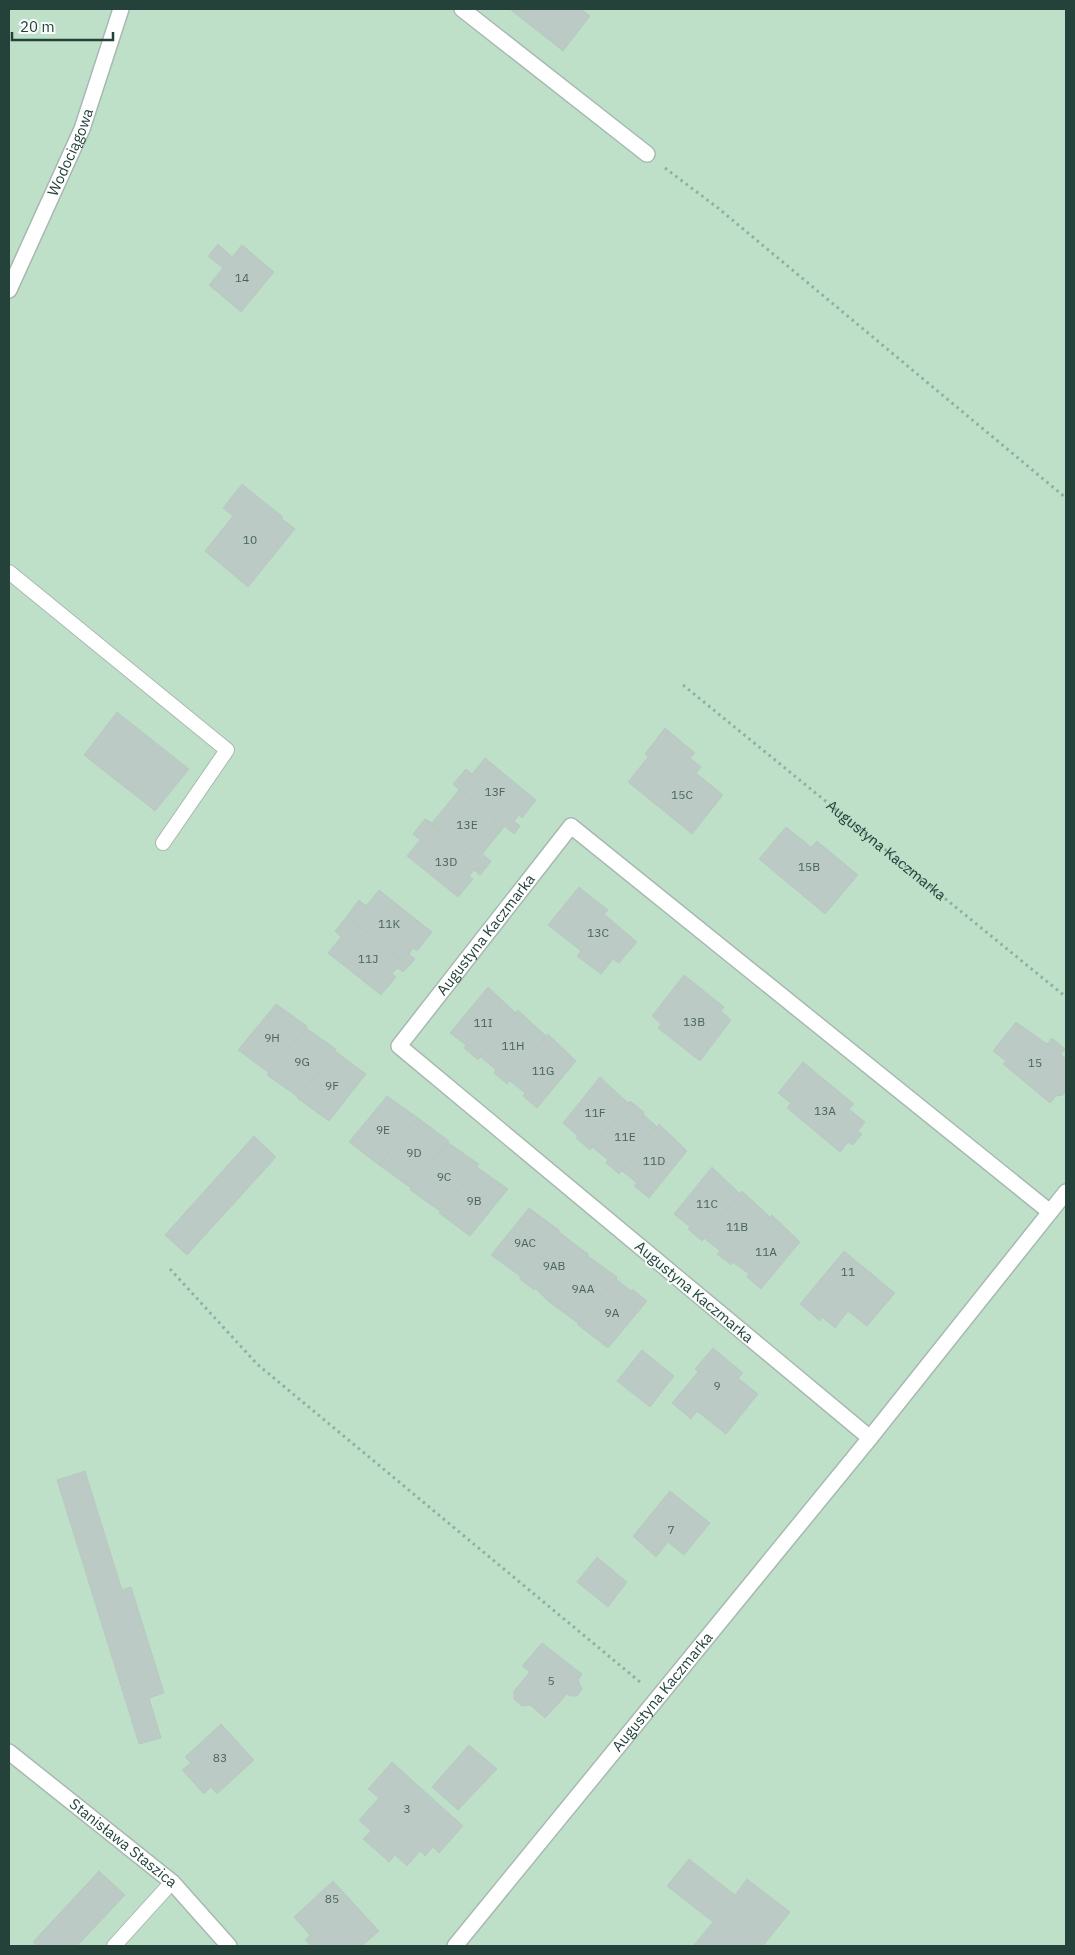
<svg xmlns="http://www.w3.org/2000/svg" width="1075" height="1955" viewBox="0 0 1075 1955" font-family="'IBM Plex Sans',sans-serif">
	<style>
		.green { fill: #bfe0c8 }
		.building { fill: #bbcac4; stroke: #b8c9c2 }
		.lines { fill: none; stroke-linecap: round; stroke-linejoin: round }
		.service-casing { stroke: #a8b8b2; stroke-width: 16 }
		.minor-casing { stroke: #a8b8b2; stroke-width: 18 }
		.path { stroke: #86b3a5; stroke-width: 3; stroke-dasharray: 2.5 4; stroke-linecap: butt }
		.service { stroke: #fff; stroke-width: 14 }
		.minor { stroke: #fff; stroke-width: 15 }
		.labels { text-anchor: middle; stroke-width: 4; stroke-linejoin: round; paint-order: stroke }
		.number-label { font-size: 12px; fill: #4a645c }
		.street-label { font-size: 15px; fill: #24423a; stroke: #f7fbf9 }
	</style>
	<rect width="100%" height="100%" fill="#e6efeb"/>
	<!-- green -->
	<path class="green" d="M9,9H1066V1946H9Z"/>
	<!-- building -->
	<path class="building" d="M512,9H581L590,16L563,51L511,10Z
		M218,244L232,257L242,245L274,272L241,312L209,285L223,268L208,256Z
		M242,484L283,517L281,518L295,529L248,587L205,551L233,516L223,508Z
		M117,712L189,769L155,811L84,755Z
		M665,728L695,753L690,758L701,767L696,773L723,795L692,834L628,782L648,757L645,754Z
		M485,758L536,800L522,818L519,815L514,821L520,826L514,834L453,784L466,769L472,774Z
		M453,784L505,826L482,854L491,861L486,868L425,819L432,823L459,790Z
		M425,819L486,868L480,875L474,870L469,876L473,879L458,897L407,856L420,840L413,834Z
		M786,827L811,847L817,841L858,875L825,914L759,859Z
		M579,887L608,910L604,914L637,942L619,963L613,959L601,974L577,956L581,951L548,925Z
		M379,890L432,932L417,951L413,948L409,954L415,959L409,966L347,916L359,900L366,906Z
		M347,916L409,966L403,972L398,968L392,973L396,977L381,995L328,953L341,937L335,931Z
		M684,975L724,1007L721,1011L731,1020L700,1061L658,1028L661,1024L652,1016Z
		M488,987L516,1013L478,1060L464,1048L466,1045L450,1033Z
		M276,1004L307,1026L269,1073L238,1050Z
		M518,1010L546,1036L507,1084L494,1073L496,1070L481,1057Z
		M1016,1022L1047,1044L1052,1038L1065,1049L1061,1054L1066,1059V1091L1063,1095L1056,1096L1050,1103L1003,1064L1006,1061L993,1051Z
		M306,1028L336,1049L298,1097L267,1075Z
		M548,1034L576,1061L537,1108L523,1096L525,1093L510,1081Z
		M335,1051L366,1074L329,1121L297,1098Z
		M803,1062L854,1104L849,1109L865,1122L858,1131L862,1134L853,1145L848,1142L840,1152L787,1108L791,1103L778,1093Z
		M600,1077L628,1103L590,1150L576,1138L578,1136L563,1123Z
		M387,1096L418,1118L379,1165L349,1142Z
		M630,1101L644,1112L643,1114L657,1127L619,1174L606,1163L608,1160L592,1147Z
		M418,1118L449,1141L411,1188L379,1165Z
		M659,1124L687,1151L649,1198L634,1186L637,1183L622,1171Z
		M254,1136L276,1157L187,1255L165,1235Z
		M447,1142L479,1164L440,1211L410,1190Z
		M477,1167L508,1189L470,1236L439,1213Z
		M712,1167L740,1194L702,1241L688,1229L690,1227L674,1214Z
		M742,1191L770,1217L731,1265L717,1254L720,1251L704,1238Z
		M529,1208L559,1230L520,1279V1276L491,1255Z
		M772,1215L800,1242L761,1289L747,1277L749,1274L733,1262Z
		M559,1230V1232L588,1254L549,1302L535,1288L534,1290L520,1279Z
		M844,1251L895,1293L867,1326L848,1311L835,1328L822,1317L820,1321L800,1304Z
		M588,1254V1256L617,1277L578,1325V1323L549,1302Z
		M617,1277L616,1279L631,1291L632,1289L647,1301L608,1348L578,1325Z
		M713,1348L743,1373L738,1378L758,1394L726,1434L697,1411L691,1419L672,1403L698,1372L695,1369Z
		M642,1350L674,1376L650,1407L617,1381Z
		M85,1471L122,1590L131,1587L164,1693L149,1698L161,1738L139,1744L57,1480Z
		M670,1491L710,1523L684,1555L668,1542L656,1557L633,1536Z
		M597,1557L627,1582L608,1607L577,1582Z
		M542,1643L582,1674L578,1680L582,1689L577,1696H570L567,1694L545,1718L530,1705L522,1706L514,1699V1691L530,1672L522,1666Z
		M221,1724L254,1760L217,1794L211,1787L204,1794L182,1770L191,1763L185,1757Z
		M469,1745L497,1769L458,1810L432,1787Z
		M392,1762L463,1826L439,1853L433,1847L425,1856L420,1851L407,1866L395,1855L389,1862L363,1839L371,1831L359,1820L379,1798L368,1789Z
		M689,1859L735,1895L747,1879L790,1912L763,1946H693L713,1922L667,1886Z
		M99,1871L125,1895L77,1946H38L33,1942Z
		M333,1881L379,1931L362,1946H311L305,1940L310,1935L294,1917Z"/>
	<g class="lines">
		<!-- service casing -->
		<g class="service-casing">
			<path id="service" d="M9,572L227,750L163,843
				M114,1946L172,1882"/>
		</g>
		<!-- minor casing -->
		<g class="minor-casing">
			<g id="minor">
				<path d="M462,9L647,154"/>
				<path id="s2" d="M9,290L82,129L121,9"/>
				<path id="s3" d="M870,1438L399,1046L571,826L1050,1212"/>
				<path id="s4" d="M9,1752L172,1882L229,1946"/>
				<path id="s5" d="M455,1946L870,1438L1066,1192"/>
			</g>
		</g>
		<!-- path -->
		<g class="path">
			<path d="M665,168L718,208L1066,498"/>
			<path id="s1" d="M683,685L1066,997"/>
			<path d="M170,1269L257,1364L640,1682"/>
		</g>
		<!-- service -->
		<use href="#service" class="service"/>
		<!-- minor -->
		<use href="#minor" class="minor"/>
	</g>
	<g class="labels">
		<!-- number labels -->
		<g class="number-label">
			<text x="242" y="282">14</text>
			<text x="250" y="544">10</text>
			<text x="495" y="796">13F</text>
			<text x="682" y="799">15C</text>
			<text x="467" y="829">13E</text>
			<text x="446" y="866">13D</text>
			<text x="809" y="871">15B</text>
			<text x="389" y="928">11K</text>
			<text x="598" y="937">13C</text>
			<text x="368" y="963">11J</text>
			<text x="694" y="1026">13B</text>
			<text x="483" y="1027">11I</text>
			<text x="272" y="1042">9H</text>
			<text x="513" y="1050">11H</text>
			<text x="302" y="1066">9G</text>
			<text x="1035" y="1067">15</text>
			<text x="543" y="1075">11G</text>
			<text x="332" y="1090">9F</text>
			<text x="825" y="1115">13A</text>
			<text x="595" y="1117">11F</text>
			<text x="383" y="1134">9E</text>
			<text x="625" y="1141">11E</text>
			<text x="414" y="1157">9D</text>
			<text x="654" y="1165">11D</text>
			<text x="444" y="1181">9C</text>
			<text x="474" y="1205">9B</text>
			<text x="707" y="1208">11C</text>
			<text x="737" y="1231">11B</text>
			<text x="525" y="1247">9AC</text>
			<text x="766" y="1256">11A</text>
			<text x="554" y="1270">9AB</text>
			<text x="848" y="1276">11</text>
			<text x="583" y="1293">9AA</text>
			<text x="612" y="1317">9A</text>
			<text x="717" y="1390">9</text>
			<text x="671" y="1534">7</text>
			<text x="551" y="1685">5</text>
			<text x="220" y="1762">83</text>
			<text x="407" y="1813">3</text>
			<text x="332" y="1903">85</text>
		</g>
		<!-- street labels -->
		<g class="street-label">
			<text dy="5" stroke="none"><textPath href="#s2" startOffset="151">Wodociągowa</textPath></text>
			<text dy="5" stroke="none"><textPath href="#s1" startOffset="262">Augustyna Kaczmarka</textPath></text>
			<text dy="5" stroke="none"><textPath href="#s3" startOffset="754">Augustyna Kaczmarka</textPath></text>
			<text transform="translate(694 1292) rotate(40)" y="5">Augustyna Kaczmarka</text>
			<text dy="5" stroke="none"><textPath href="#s5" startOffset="328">Augustyna Kaczmarka</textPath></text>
			<text dy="5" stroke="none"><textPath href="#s4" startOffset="146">Stanisława Staszica</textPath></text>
		</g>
	</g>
	<!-- border -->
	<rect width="1075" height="1955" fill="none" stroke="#24423a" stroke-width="20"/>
	<!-- scale -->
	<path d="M12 32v8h101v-8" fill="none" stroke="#24423a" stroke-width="2.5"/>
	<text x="20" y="32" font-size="15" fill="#24423a" stroke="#f7fbf9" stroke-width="4" paint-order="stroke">20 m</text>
</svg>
